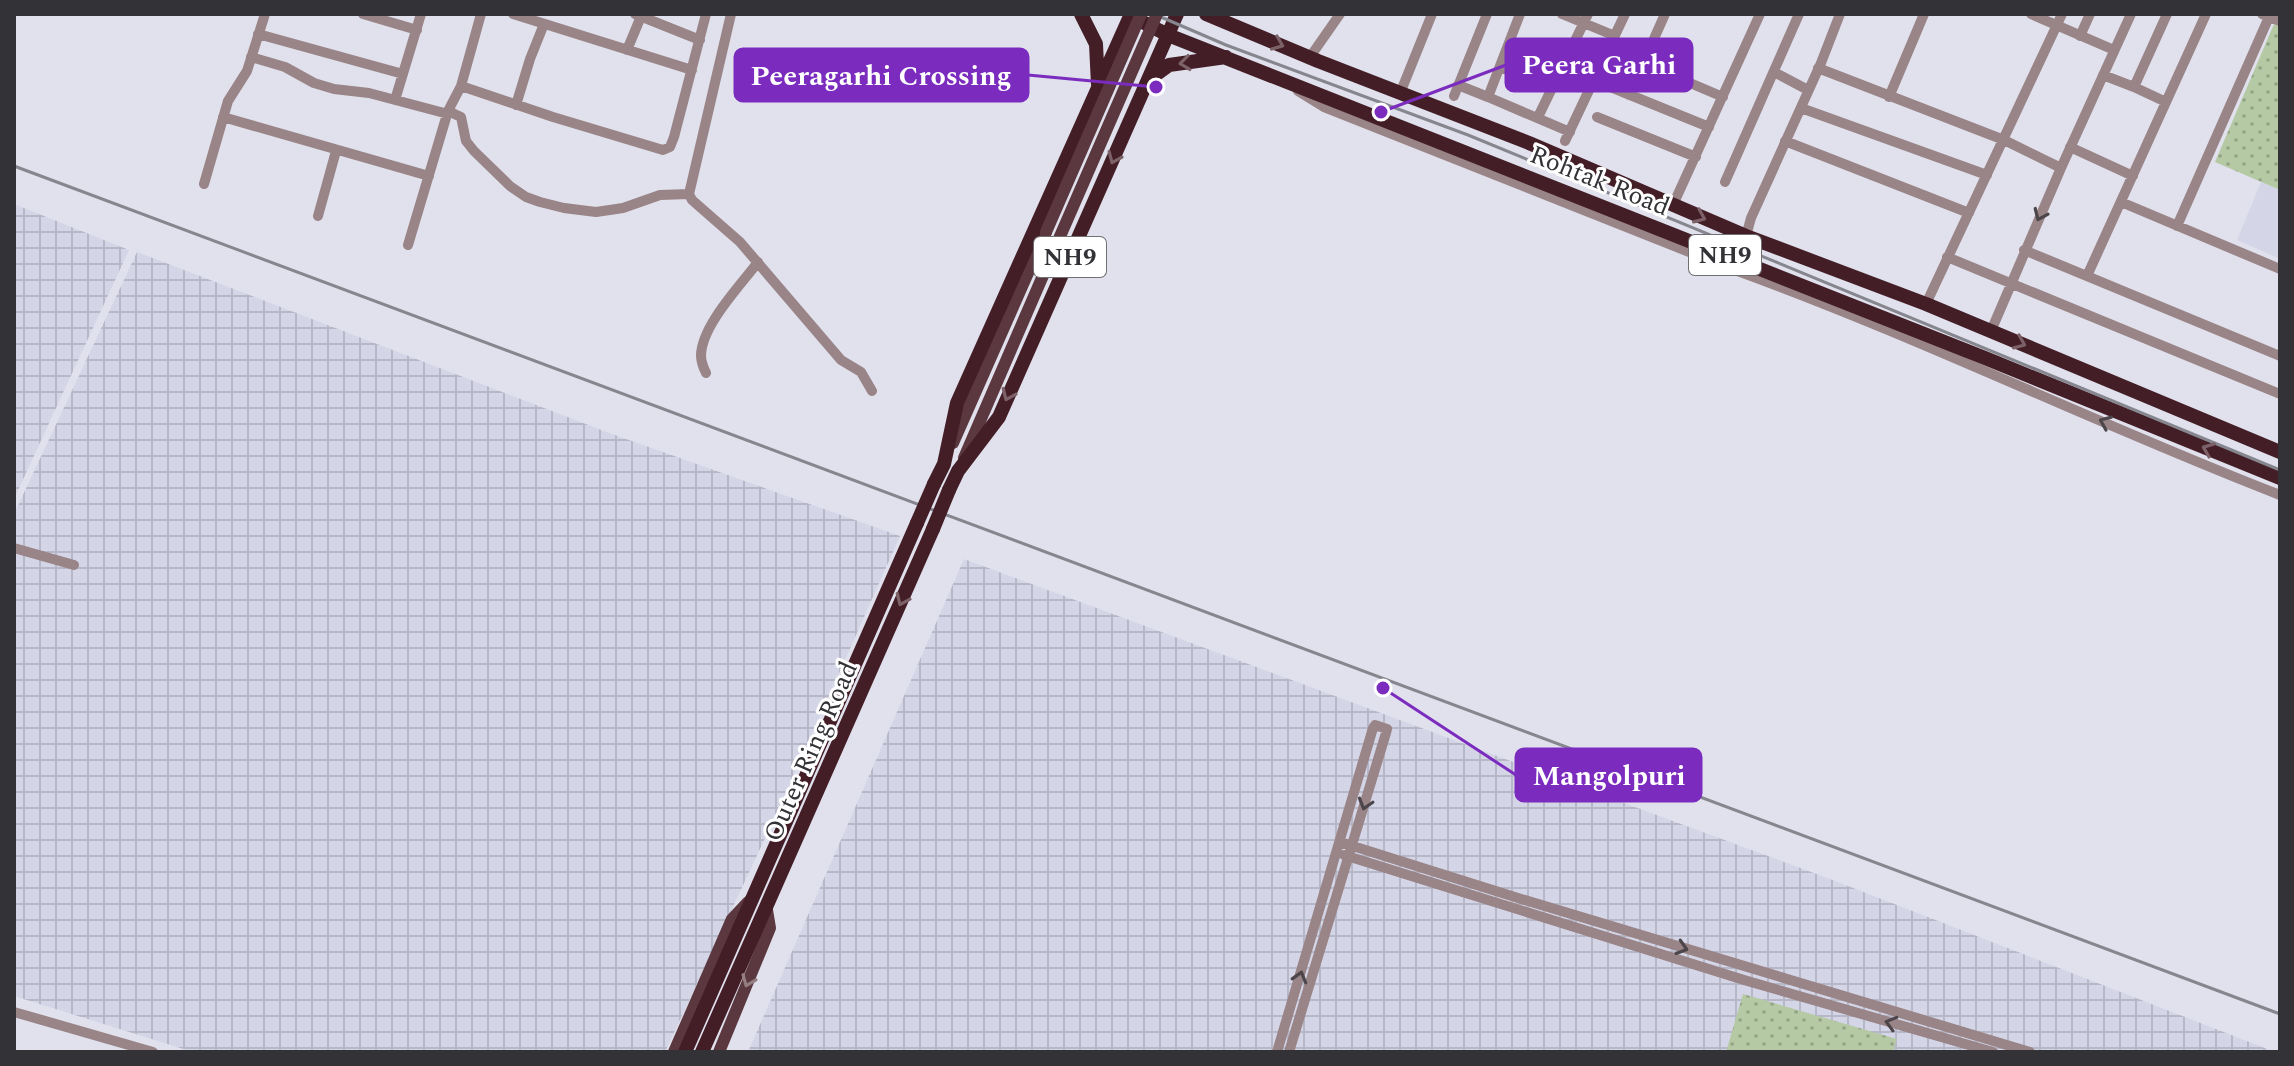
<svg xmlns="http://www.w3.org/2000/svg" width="2294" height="1066" viewBox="0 0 2294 1066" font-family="Spectral,serif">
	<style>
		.built { fill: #d4d6e8 }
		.industrial { fill: url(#industrial-grid) }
		.grass { fill: url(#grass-dots) }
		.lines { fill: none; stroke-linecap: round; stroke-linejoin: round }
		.minor { stroke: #998487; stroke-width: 10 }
		.major { stroke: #5b383f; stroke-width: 12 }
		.highway { stroke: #441e27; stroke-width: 14 }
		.rail { stroke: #85868e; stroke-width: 3 }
		.major-bridge { stroke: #5b383f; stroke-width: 12 }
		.highway-bridge { stroke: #441e27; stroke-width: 14 }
		.oneway { stroke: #7c6268 }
		.oneway2 { stroke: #4c464b }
		.oneway3 { stroke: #947e82 }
		.labels { text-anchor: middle; stroke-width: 6; stroke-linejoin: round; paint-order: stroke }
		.shield { fill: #fff; stroke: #707073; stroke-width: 2 }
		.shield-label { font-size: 24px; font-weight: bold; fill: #323237 }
		.street-label { font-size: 26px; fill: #323237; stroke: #fff }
		.leader { fill: none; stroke: #7b2cbf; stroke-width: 3 }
		.callout-dot { fill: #7b2cbf; stroke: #fff; stroke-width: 3 }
		.callout { fill: #7b2cbf; stroke: #7b2cbf; stroke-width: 3 }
		.callout-label { font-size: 28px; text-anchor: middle; font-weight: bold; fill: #fff }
	</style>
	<defs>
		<pattern id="industrial-grid" width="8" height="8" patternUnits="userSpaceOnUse" patternTransform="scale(2)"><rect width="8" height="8" fill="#d4d6e8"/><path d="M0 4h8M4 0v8" fill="none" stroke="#b6b8c8"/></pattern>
		<pattern id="grass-dots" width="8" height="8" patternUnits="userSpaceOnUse" patternTransform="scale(2)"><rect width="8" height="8" fill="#b5c9a5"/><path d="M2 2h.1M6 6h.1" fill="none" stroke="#94a487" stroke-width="1.8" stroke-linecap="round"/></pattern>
	</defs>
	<rect width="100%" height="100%" fill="#e0e1ec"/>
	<!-- built -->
	<path class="built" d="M2261,182L2280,190V259L2237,240Z"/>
	<!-- industrial -->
	<path class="industrial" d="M14,204L129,250L14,499Z
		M137,252L612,434L900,536L782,802L665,1052H193L14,996V514Z
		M964,559L1830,879L2275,1052H748Z"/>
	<!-- grass -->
	<path class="grass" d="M2274,24L2280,26V190L2215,162Z
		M1743,994L1897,1039L1893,1052H1726Z"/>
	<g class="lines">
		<!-- minor -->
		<path class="minor" d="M363,14L417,30
			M481,14L461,86L553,117L663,150L670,147L674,137L706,14
			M513,14L692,70
			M635,14L700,40
			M731,14L689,194L692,200L740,242L841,360L861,372L872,391
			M1520,14L1488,97L1570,132
			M1562,14L1615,36
			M2031,14L2114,50
			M2262,14L2280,21
			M258,34L403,74
			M2080,36L2090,14
			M627,50L642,14
			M251,57L285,67L314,83L334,89L369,93L448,114
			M1310,57L1340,14
			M1643,63L1723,97
			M1500,67L1553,87
			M1818,68L2004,140L2061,168
			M1774,72L1808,90
			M2103,75L2134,87L2167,14
			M1458,85L1488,97
			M1608,86L1709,127
			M2134,87L2166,102
			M1298,91L1324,107L1732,269C1918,336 2096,424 2280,495
			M1401,91L1432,14
			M1629,95L1665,14
			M1454,96L1487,14
			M1889,97L1924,14
			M395,100L421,14
			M516,105L530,59L544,24
			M1801,108L1987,175
			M448,111L461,117L466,141L474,151L510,186L526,197L540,202L564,208L596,212L623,208L660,195L689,194
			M223,117L429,176
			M1538,117L1588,14
			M1597,117L1696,157
			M1565,141L1625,14
			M1785,141L1969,213
			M2070,147L2133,176
			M1725,182L1799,14
			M204,184L228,101L247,71L265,14
			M2121,202L2280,269
			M1673,205L1760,14
			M318,216L336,151
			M2177,226L2269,17
			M1746,236L1751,218L1821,63L1840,14
			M408,245L448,111L461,86
			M2024,250L2280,356
			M1947,257L2280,394
			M2087,276L2206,14
			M1926,304L2062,14
			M1991,331L2061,168L2131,14
			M706,373C703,367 701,362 701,355C702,325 740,286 758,262
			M14,548L74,565
			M1340,842L1518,898L2030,1052
			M1344,855L1744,980L1993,1052
			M14,1012L153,1052
			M1277,1052L1373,728L1375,725L1387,729L1386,733L1289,1052"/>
		<!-- major -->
		<path class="major" d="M953,443L1046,232
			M964,458L1058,241
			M674,1052L732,919L748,902
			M719,1052L770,928L767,910"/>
		<!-- highway -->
		<path class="highway" d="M1081,14L1096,44L1098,85
			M1206,14L1318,61L1529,143L1746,236L1926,304L2280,452
			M1131,16L1168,35L1985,358L2280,478
			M1151,78L1169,65L1226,57
			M934,484L944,464L957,403L1131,14
			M949,490L958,471L999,417L1177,14
			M685,1052L917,523
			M702,1052L933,529"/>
		<!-- rail -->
		<path class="rail" d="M1154,14L1226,45L1468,135L2280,470
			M14,166L2280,1014"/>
		<!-- major-bridge -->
		<path class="major-bridge" d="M1046,232L1141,14
			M1058,241L1157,14"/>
		<!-- highway-bridge -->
		<path class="highway-bridge" d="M917,523L934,484
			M933,529L949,490"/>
	</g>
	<!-- one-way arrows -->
	<defs><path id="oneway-chevron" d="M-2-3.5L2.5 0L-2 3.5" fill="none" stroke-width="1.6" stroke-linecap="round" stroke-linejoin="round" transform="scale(2)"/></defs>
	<g class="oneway">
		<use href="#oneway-chevron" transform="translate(1278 44) rotate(22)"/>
		<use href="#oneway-chevron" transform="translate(1185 63) rotate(173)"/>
		<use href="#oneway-chevron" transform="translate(1114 158) rotate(113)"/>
		<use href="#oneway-chevron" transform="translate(1700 217) rotate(23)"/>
		<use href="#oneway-chevron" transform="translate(2020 343) rotate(23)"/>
		<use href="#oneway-chevron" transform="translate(1008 395) rotate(114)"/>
		<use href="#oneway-chevron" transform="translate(2208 449) rotate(-158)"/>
		<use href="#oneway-chevron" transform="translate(902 600) rotate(114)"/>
	</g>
	<g class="oneway2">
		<use href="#oneway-chevron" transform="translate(2040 215) rotate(114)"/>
		<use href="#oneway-chevron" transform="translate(2105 422) rotate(-157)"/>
		<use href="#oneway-chevron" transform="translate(1365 804) rotate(107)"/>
		<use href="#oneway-chevron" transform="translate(1682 948) rotate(17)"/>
		<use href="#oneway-chevron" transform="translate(1300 977) rotate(-74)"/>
		<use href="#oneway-chevron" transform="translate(1891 1023) rotate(-164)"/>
	</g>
	<use class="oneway3" href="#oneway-chevron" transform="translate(748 981) rotate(112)"/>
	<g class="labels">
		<!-- shield labels -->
		<g class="shield">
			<rect x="1689" y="235" width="72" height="40" rx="6"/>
			<rect x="1034" y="237" width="72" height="40" rx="6"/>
		</g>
		<g class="shield-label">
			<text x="1725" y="263">NH9</text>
			<text x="1070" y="265">NH9</text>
		</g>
		<!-- street labels -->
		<g class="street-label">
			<text transform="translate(1600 180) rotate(22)" y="9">Rohtak Road</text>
			<text transform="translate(810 751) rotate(-66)" y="9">Outer Ring Road</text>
		</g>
	</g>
	<!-- callouts -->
	<path class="leader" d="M1381 112L1506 65M1156 87L1028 75M1383 688L1516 775"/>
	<g class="callout-dot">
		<circle cx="1381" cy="112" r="8"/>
		<circle cx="1156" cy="87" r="8"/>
		<circle cx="1383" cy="688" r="8"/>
	</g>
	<g class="callout">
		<rect x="1506" y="39" width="186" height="52" rx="8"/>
		<rect x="735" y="49" width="293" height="52" rx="8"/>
		<rect x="1516" y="749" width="185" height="52" rx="8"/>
	</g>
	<g class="callout-label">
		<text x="1599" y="74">Peera Garhi</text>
		<text x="881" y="85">Peeragarhi Crossing</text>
		<text x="1609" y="785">Mangolpuri</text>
	</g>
	<!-- border -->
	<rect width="2294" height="1066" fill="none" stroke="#323237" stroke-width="32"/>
</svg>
